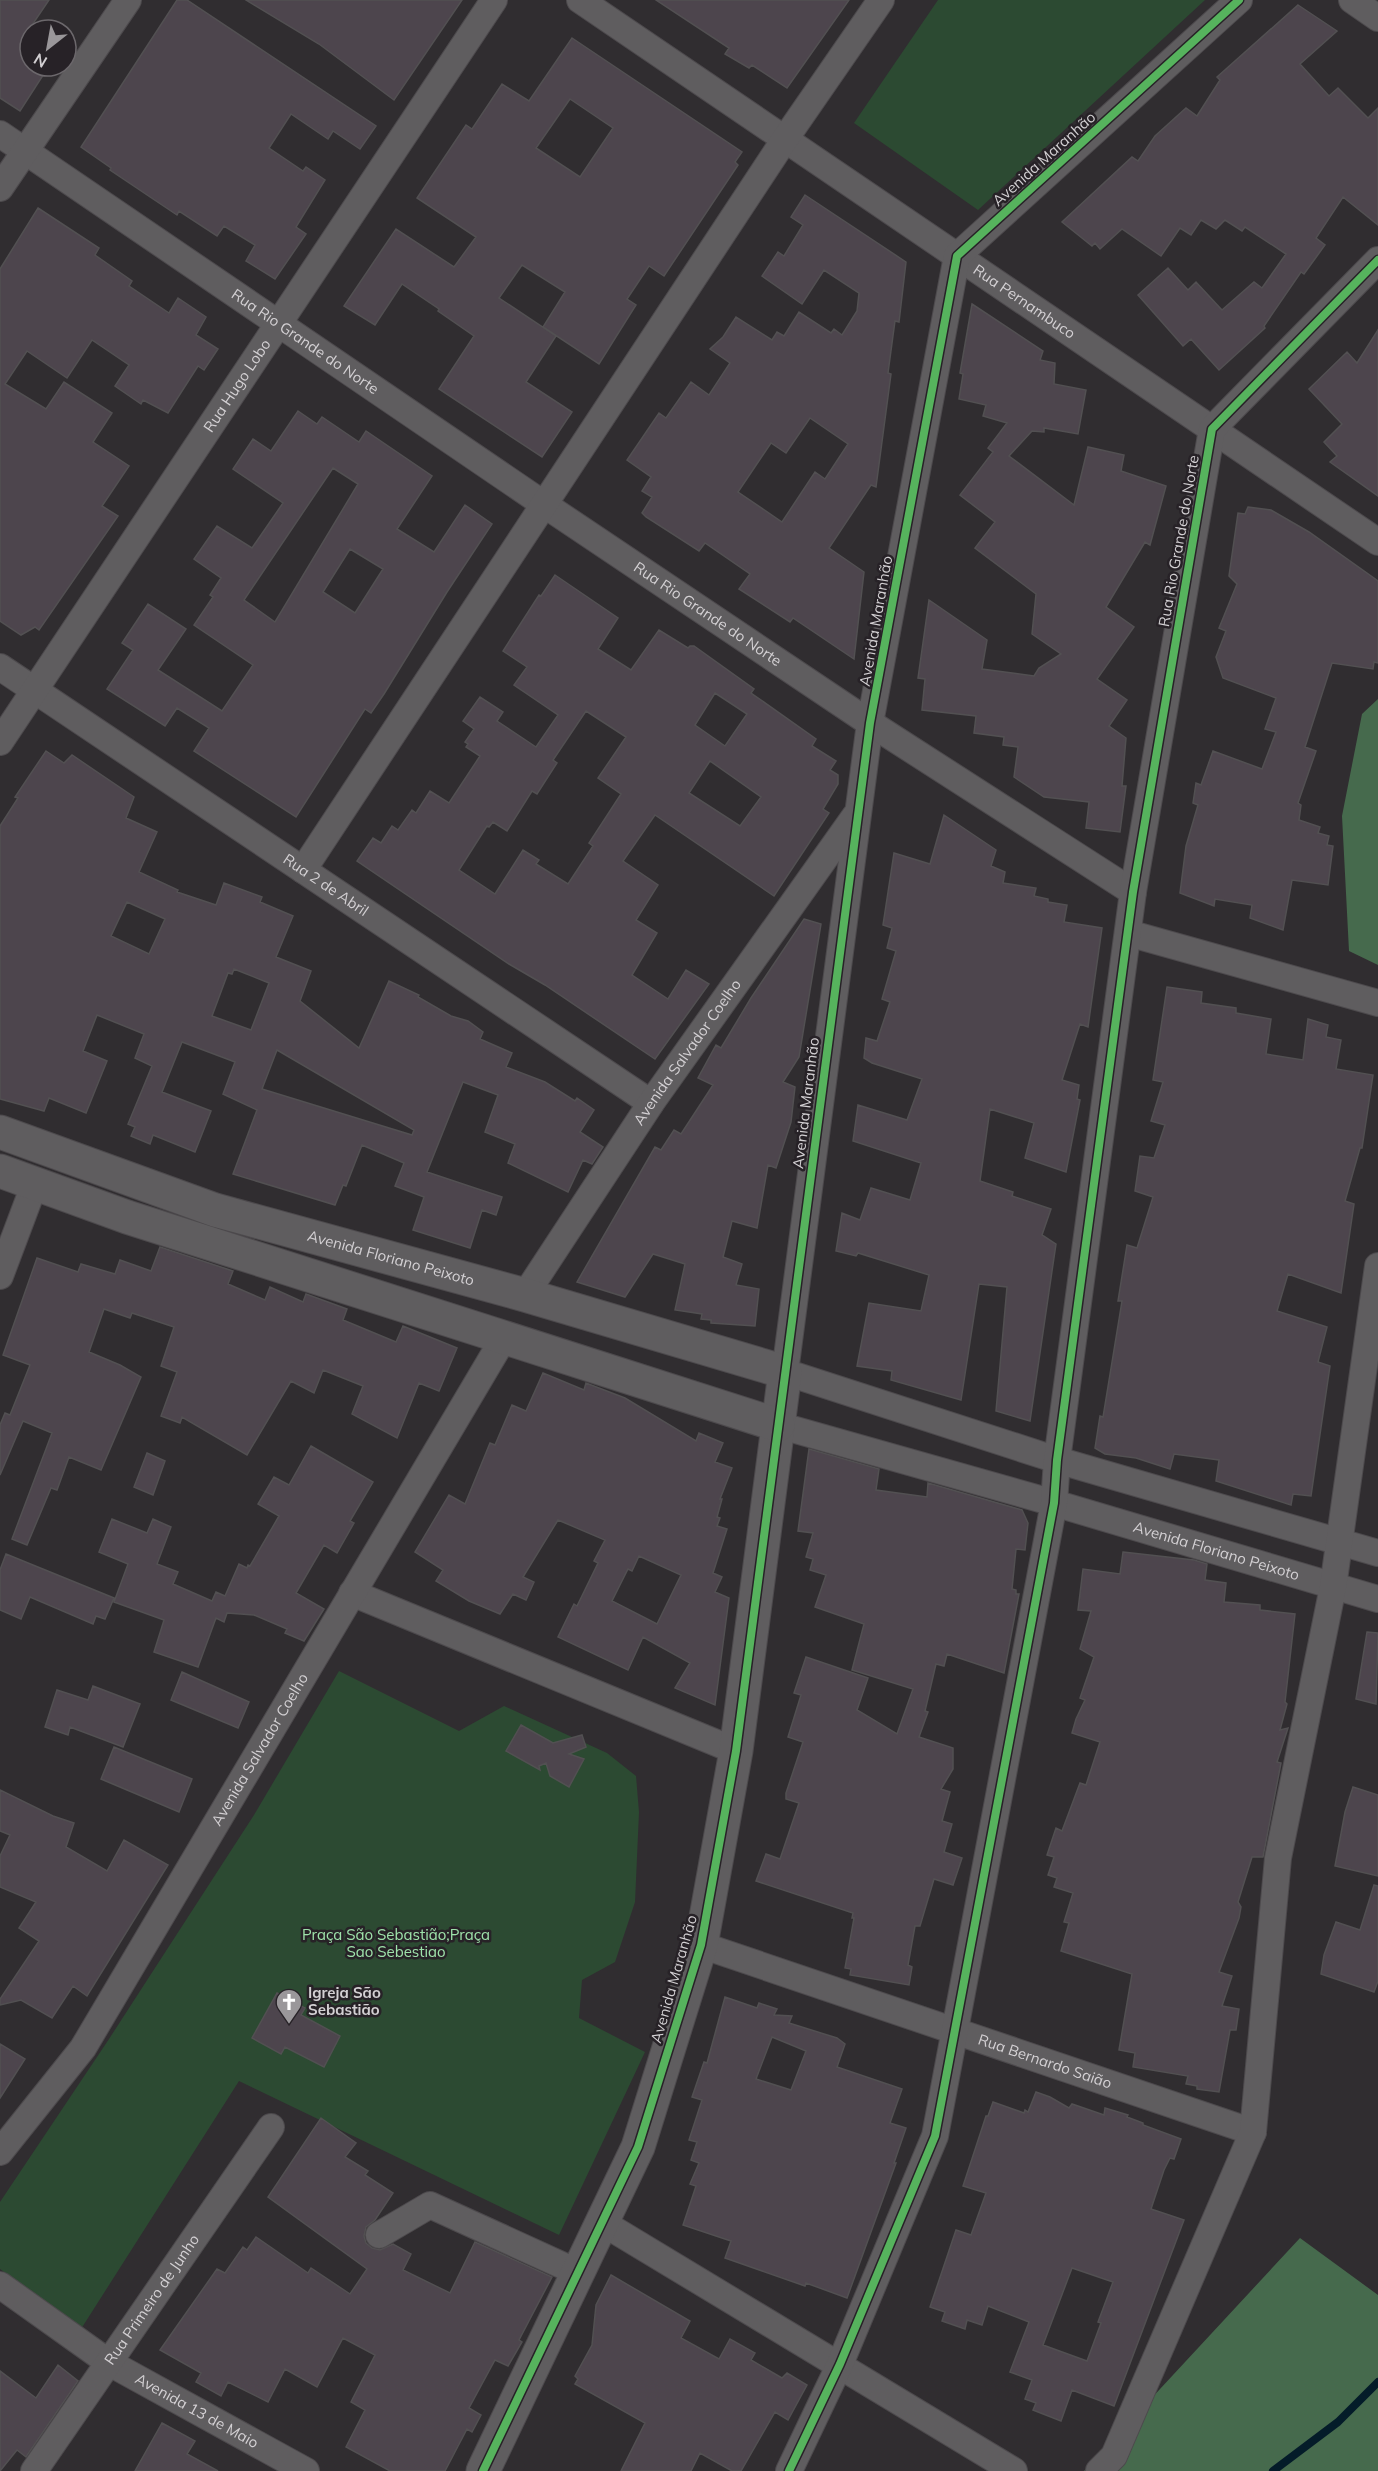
<svg xmlns="http://www.w3.org/2000/svg" width="1378" height="2471" viewBox="0 0 1378 2471" font-family="Mulish,sans-serif">
	<style>
		.green { fill: #2c4a32 }
		.forest { fill: #466a4d }
		.lines { fill: none; stroke-linecap: round; stroke-linejoin: round }
		.stream { stroke: #041c29; stroke-width: 8 }
		.building { fill: #4d454d; stroke: #525052; stroke-width: 1.5; fill-rule: evenodd }
		.minor-casing { stroke: #4d4a4d; stroke-width: 28 }
		.tertiary-casing { stroke: #4d4a4d; stroke-width: 35 }
		.minor { stroke: #5f5d5f; stroke-width: 26 }
		.tertiary { stroke: #5f5d5f; stroke-width: 33 }
		.cycleway-casing { stroke: #272227; stroke-width: 11 }
		.cycleway { stroke: #56b35d; stroke-width: 8 }
		.labels { text-anchor: middle; stroke-width: 5; stroke-linejoin: round; paint-order: stroke }
		.street-label { font-size: 15px; fill: #d3d0d3; stroke: #272227 }
		.park-label { font-size: 15px; fill: #9ee2aa; stroke: #272227 }
		.poi-label { font-size: 15px; font-weight: bold; fill: #d3d0d3; stroke: #272227; text-anchor: start }
	</style>
	<rect width="100%" height="100%" fill="#302d30"/>
	<!-- green -->
	<path class="green" d="M938,0H1205L978,210L854,123Z
		M339,1671L459,1731L504,1706L607,1753L636,1776L639,1812L635,1902L615,1962L582,1980L579,2018L645,2052L559,2235L239,2081L81,2329L0,2269V2202L109,2039L254,1815Z"/>
	<!-- forest -->
	<path class="forest" d="M1378,699V965L1349,951L1342,816L1362,714Z
		M1300,2238L1378,2295V2471H1084Z"/>
	<g class="lines">
		<!-- stream -->
		<path class="stream" d="M1273,2471L1338,2422L1378,2382"/>
	</g>
	<!-- building -->
	<path class="building" d="M0,0H49L30,28V66H49L20,111L0,98Z
		M177,0H187L376,126L360,149L333,131L328,139L291,114L269,148L303,171L306,167L325,180L296,227L306,234L275,279L246,261L255,245L224,226L217,236L179,211L177,215L110,170L111,168L81,147Z
		M246,0H462L394,100L319,44Z
		M656,0H849L787,88L752,65L749,68L725,54L729,48Z
		M1298,5L1337,31L1300,64L1329,96L1338,88L1368,118L1378,108V225L1343,197L1316,238L1325,245L1304,274L1301,272L1264,326L1265,328L1219,370L1191,339L1183,346L1138,295L1168,268L1188,290L1196,282L1222,310L1254,282L1262,288L1286,254L1245,227L1242,231L1225,220L1216,229L1201,220L1191,235L1180,228L1161,256L1122,229L1100,249L1095,243L1092,246L1062,222L1132,157L1138,161L1155,136L1186,108L1197,116L1220,80L1217,77Z
		M572,38L742,152L735,162L738,165L664,276L649,266L627,299L636,305L599,364L543,327L565,292L522,265L499,298L556,336L526,382L572,412L542,457L439,389L474,336L438,311L439,309L402,284L375,325L344,306L396,229L454,267L476,237L417,198L466,125L472,129L502,84L529,101ZM570,99L613,128L580,177L536,148Z
		M805,195L906,262L899,322L895,321L888,373L891,374L876,487L871,485L829,548L864,572L854,659L793,618L790,622L739,589L750,574L705,543L699,551L646,517L642,513L652,497L642,491L651,477L627,460L659,413L666,418L691,382L709,395L730,363L710,349L723,337L736,317L772,340L777,332L784,336L799,312L831,333L834,329L842,335L857,311L859,293L824,270L802,304L762,276L778,252L784,256L803,225L791,217ZM810,418L848,444L825,479L815,472L782,522L738,492L771,443L786,453Z
		M38,208L99,248L95,255L132,281L129,286L169,313L178,298L206,317L196,335L218,349L204,370L198,366L168,413L143,400L141,404L115,386L129,365L92,340L67,378L27,351L5,384L46,409L64,382L112,413L93,442L129,466L102,506L118,516L39,630L35,627L21,635L0,621V269Z
		M972,304L1043,351L1040,360L1055,363L1054,384L1086,390L1078,434L1044,428V432L1032,431L1009,456L1074,505L1088,447L1124,455L1121,471L1166,486L1150,545L1145,542L1106,607L1134,627L1097,679L1127,700L1109,726L1126,738L1122,786H1126L1120,832L1086,828L1089,802L1044,797L1014,777L1018,747L1003,745L1004,737L974,733L976,716L922,710L925,679L918,678L929,600L987,640L982,669L1034,676L1039,668L1061,654L1032,634L1036,594L975,548L995,522L960,495L993,452L988,448L1007,423L983,416L986,405L959,399L963,374L960,373Z
		M1378,330V496L1330,462L1337,456L1324,442L1342,424L1309,389L1347,352L1357,363Z
		M298,411L317,424L322,417L359,442L366,431L432,476L397,529L434,552L465,505L492,524L447,592L384,694L371,713L365,709L296,817L194,751L209,728L177,708L165,726L107,689L133,650L122,643L148,604L186,629L158,670L222,711L253,665L194,625L213,597L210,595L221,578L194,559L217,526L252,548L283,503L233,469L253,439L271,451ZM333,468L358,484L275,622L244,600ZM350,549L383,569L355,613L323,592Z
		M1248,507L1271,510L1309,532L1378,581V663L1374,662L1373,669L1332,663L1305,747L1316,751L1298,803L1301,805L1299,820L1320,827L1318,833L1329,836L1327,845L1333,846L1328,885L1292,880L1283,930L1250,918L1252,905L1215,899L1214,906L1180,893L1186,846L1198,805L1193,803L1196,783L1201,785L1213,751L1262,769L1276,732L1265,729L1276,698L1223,678L1216,657L1226,631L1219,628L1237,584L1229,576L1238,513L1245,514Z
		M555,575L618,618L598,649L631,670L659,630L688,648L690,646H694L754,689L751,693L816,739L812,746L836,761L830,770L838,775V784L823,809L829,813L774,896L655,815L623,861L658,885L636,920L657,933L632,975L668,999L686,970L709,984L655,1059L545,985L509,964L357,861L373,838L381,843L392,826L398,830L412,810L416,813L430,791L449,803L480,756L466,747L468,744L465,742L474,729L463,721L480,697L503,712L497,721L536,747L558,715L514,685L527,667L503,651L539,595L541,596ZM715,693L747,714L725,746L695,725ZM586,711L626,737L598,778L621,794L589,843L593,846L568,884L536,864L539,860L523,850L495,894L459,870L487,826L489,827L493,822L507,831L532,791L537,794L557,763L553,760ZM710,761L761,797L740,826L689,793Z
		M46,751L64,763L72,755L134,797L126,818L157,832L139,872L178,890L177,892L216,905L224,883L262,897L260,902L293,916L276,957L311,971L300,1001L359,1048L389,981L419,995L418,997L451,1016L468,1021L483,1032L480,1039L512,1053L506,1067L545,1082L575,1101L577,1098L594,1110L580,1132L603,1147L592,1164L583,1160L568,1192L508,1163L515,1144L485,1132L498,1095L463,1082L427,1172L502,1197L496,1215L482,1210L470,1248L413,1230L424,1197L395,1186L404,1163L362,1145L346,1186L343,1185L335,1205L233,1174L257,1110L223,1094L235,1062L182,1042L162,1092L211,1111L195,1152L153,1135L150,1144L131,1136L135,1127L128,1124L152,1066L135,1058L144,1034L97,1015L83,1051L107,1061L86,1113L49,1098L44,1111L0,1099V826L18,798L15,797ZM127,902L165,919L149,954L111,936ZM234,969L269,983L251,1030L212,1016L228,973L232,974ZM277,1050L414,1130L412,1135L262,1089Z
		M944,815L996,850L991,866L1005,872L1003,883L1036,888L1034,896L1048,899V902L1067,905L1064,922L1102,928L1088,1027L1080,1024L1062,1080L1079,1085L1077,1099L1080,1100L1066,1172L1025,1158L1034,1123L990,1109L980,1181L1013,1192L1012,1196L1051,1209L1042,1235L1056,1244L1030,1421L996,1411L1007,1287L979,1284L961,1400L891,1380L892,1371L857,1366L869,1303L921,1311L929,1275L858,1253L856,1256L836,1251L842,1213L860,1220L871,1188L910,1200L921,1163L853,1141L858,1105L907,1120L922,1079L872,1063L864,1058L866,1038L877,1041L890,1002L882,999L896,951L887,948L892,928L883,925L894,853L930,864Z
		M804,919L821,924L799,1057L783,1082L795,1087L791,1122L776,1168L768,1165L757,1228L732,1221L723,1257L742,1264L736,1285L759,1289L755,1326L711,1323V1320L701,1319L702,1314L675,1310L685,1264L653,1254L625,1297L577,1282L655,1147L661,1150L674,1130L681,1134L713,1085L698,1078L716,1045L721,1048L751,998Z
		M1167,987L1202,992L1201,1003L1236,1008V1013L1271,1019L1266,1054L1303,1060L1308,1019L1328,1025L1326,1037L1341,1040L1336,1069L1373,1075L1362,1148H1360L1345,1201L1354,1204L1341,1293L1288,1274L1277,1311L1327,1327L1318,1362L1330,1366L1311,1496L1293,1494L1291,1505L1216,1481L1219,1460L1174,1454L1170,1469L1136,1458L1105,1454L1095,1448L1100,1416L1103,1417L1122,1301H1118L1127,1245L1137,1248L1153,1197L1135,1191L1140,1156L1154,1158L1165,1125L1151,1121L1163,1082L1153,1080Z
		M160,1247L233,1271L228,1284L265,1300L270,1287L303,1302L306,1294L347,1309L343,1320L396,1342L403,1326L457,1348L439,1391L419,1383L397,1438L352,1414L363,1386L323,1370L314,1393L291,1381L247,1455L182,1417L180,1423L161,1416L177,1372L161,1366L174,1327L132,1313L130,1318L104,1309L89,1352L120,1365L141,1377L101,1470L69,1457L57,1490L51,1488L27,1545L12,1539L52,1433L23,1421L0,1475V1425L5,1413L10,1415L30,1365L3,1355L37,1258L78,1272L81,1264L115,1274L120,1260L151,1271Z
		M543,1373L584,1390L586,1383L625,1398L696,1441L699,1433L723,1443L715,1462L732,1468L720,1499H722L717,1517L720,1518L717,1526L727,1529L713,1573L722,1577L715,1592L729,1598L715,1705L675,1688L690,1663L643,1637L628,1670L558,1637L574,1604L577,1606L598,1563L594,1561L605,1540L558,1520L523,1577L534,1582L526,1600L513,1594L500,1614L469,1601L436,1581L443,1570L415,1552L449,1495L465,1504L490,1443L495,1445L512,1405L526,1411ZM639,1556L681,1575L657,1624L612,1601L628,1569L632,1571Z
		M311,1446L373,1482L350,1521L354,1523L337,1553L324,1545L296,1593L324,1609L304,1641L285,1633L287,1629L254,1615L227,1613L224,1622L216,1618L198,1667L154,1652L164,1620L114,1602L128,1564L99,1552L112,1519L147,1533L153,1519L171,1527L157,1564L178,1572L173,1584L212,1601L216,1592L225,1596L239,1564L247,1568L248,1565L250,1566L279,1516L258,1504L274,1477L289,1485Z
		M809,1449L879,1469L876,1490L927,1497L928,1483L1022,1510L1028,1523L1025,1550L1016,1549L1012,1589L1016,1590V1594H1019L1004,1673L947,1654L944,1666L936,1664L925,1711L928,1712L919,1737L953,1748V1769L941,1789L950,1792L942,1821L952,1824L944,1852L962,1858L953,1885L934,1879L920,1926H915L908,1965L912,1967L909,1985L850,1975L851,1969L845,1968L854,1918H852L853,1913L756,1881L766,1854L780,1859L799,1803L786,1799V1793L803,1742L788,1737L801,1695L794,1693L806,1657L868,1678L857,1710L897,1734L913,1689L852,1670L864,1624L815,1607L826,1575L810,1570L813,1559L806,1557L813,1533L798,1531Z
		M147,1453L165,1461L153,1495L134,1487Z
		M1123,1552L1194,1560L1207,1564L1205,1580L1226,1583L1224,1602L1260,1605V1610L1295,1614L1285,1702L1287,1704L1280,1730L1288,1728L1277,1762L1281,1763L1263,1857H1252L1238,1902L1241,1907L1239,1918L1219,1972L1232,1976L1222,2006L1239,2009L1236,2030H1230L1219,2092L1197,2089V2086L1186,2084L1188,2076L1133,2067L1135,2053L1119,2050L1132,1974L1061,1951L1069,1923L1064,1922L1073,1893L1054,1887L1057,1878L1048,1875L1054,1857L1047,1855L1056,1828L1062,1831L1080,1783L1086,1785L1100,1742L1072,1733L1076,1719L1085,1700L1080,1698L1094,1657L1080,1649L1091,1611L1078,1610L1083,1569L1120,1574Z
		M6,1554L114,1598L105,1619L96,1616L93,1624L30,1597L21,1619L0,1610V1570Z
		M1367,1632L1378,1633L1376,1704L1356,1699Z
		M182,1672L249,1702L238,1728L171,1700Z
		M93,1686L140,1704L123,1747L70,1727L68,1735L45,1727L57,1690L88,1700Z
		M521,1725L553,1743L582,1735L586,1747L569,1754L584,1759L569,1787L550,1776L546,1763L539,1766L540,1770L506,1751Z
		M114,1747L192,1779L179,1812L101,1779Z
		M1353,1787L1378,1795V1876L1335,1866L1345,1812Z
		M0,1790L53,1816L74,1823L66,1847L107,1871L124,1840L168,1865L87,1996L73,1986L52,2018L21,2000L0,2005V1999L39,1941L19,1928L36,1902L0,1887V1856L10,1835L0,1831Z
		M1374,1885L1378,1886V1981L1374,1992L1321,1974L1324,1955L1336,1922L1360,1930Z
		M277,1993L305,2008L301,2015L340,2036L324,2067L285,2047L281,2054L252,2038Z
		M725,1997L757,2008L759,2003L777,2009L774,2015L792,2016L789,2023L837,2038L845,2044L837,2067L902,2089L890,2123L906,2128L894,2163H896L847,2298L806,2283L805,2286L725,2258L731,2241L683,2225L696,2186L690,2184L699,2163L691,2160L697,2142L689,2140L702,2100L692,2097L704,2062L707,2063ZM772,2037L806,2051L791,2090L756,2079Z
		M0,2044L25,2059L0,2098Z
		M1036,2092L1050,2097L1069,2108L1072,2104L1104,2115L1105,2108L1128,2115L1127,2117L1143,2123V2125L1181,2139L1174,2159L1170,2158L1164,2170L1151,2209L1184,2220L1114,2406L1072,2390L1061,2421L1033,2410L1036,2403L1025,2399L1032,2380L1010,2372L1029,2322L988,2306L982,2325L967,2320L965,2329L942,2321L945,2312L930,2307L956,2230L971,2235L986,2193L963,2186L986,2116H988L993,2102L1024,2113L1025,2110L1028,2112ZM1072,2268L1113,2282L1098,2322L1101,2323L1087,2361L1043,2345Z
		M321,2118L356,2143L345,2157L368,2171L365,2175L393,2193L375,2220L366,2227L364,2236L366,2243L372,2248L380,2250L393,2244L411,2254L403,2270L450,2293L475,2242L552,2277L519,2340L522,2342L508,2366L495,2360L469,2408L481,2415L472,2432L467,2429L445,2471H390L346,2447L365,2410L351,2402L375,2355L343,2338L317,2387L285,2369L268,2402L228,2382L221,2396L196,2382L201,2373L160,2350L217,2269L225,2273L243,2247L247,2250L256,2237L308,2273L311,2268L350,2294L367,2269L268,2197Z
		M611,2275L690,2321L681,2338L719,2359L730,2339L755,2353L751,2360L782,2378L787,2373L807,2385L788,2420L775,2412L741,2471H732L700,2453L691,2471H621L645,2423L575,2384L578,2379L575,2376L592,2345L596,2305Z
		M58,2365L78,2381L26,2457L17,2450L0,2471V2371L36,2398Z
		M162,2423L195,2441L187,2454L218,2471H135Z"/>
	<g class="lines">
		<!-- minor casing -->
		<g class="minor-casing">
			<g id="minor">
				<path id="s1" d="M580,0L1378,542"/>
				<path d="M1239,0L957,256L870,723L785,1372L1057,1460L1378,1553"/>
				<path d="M1352,0L1378,18"/>
				<path id="s2" d="M0,134L545,505L870,723L1133,892"/>
				<path d="M0,188L128,0"/>
				<path id="s3" d="M0,667L651,1103"/>
				<path id="s4" d="M0,742L494,0"/>
				<path d="M303,870L785,139L881,0"/>
				<path d="M1128,933L1378,1003"/>
				<path d="M0,1276L35,1183"/>
				<path id="s5" d="M525,1295L651,1103L855,816"/>
				<path id="s6" d="M778,1425L1054,1503L1378,1599"/>
				<path d="M352,1593L736,1751"/>
				<path id="s7" d="M701,1945L1253,2132"/>
				<path id="s8" d="M0,2152L83,2048L505,1336"/>
				<path d="M603,2223L1014,2471"/>
				<path d="M379,2235L430,2205L579,2273"/>
				<path id="s9" d="M0,2285L108,2362L306,2471"/>
				<path id="s10" d="M34,2471L271,2127"/>
				<path d="M789,2471L840,2364L935,2136L1054,1503L1057,1460L1133,892L1212,429L1378,260"/>
				<path d="M1099,2471L1114,2456L1253,2132L1278,1858L1333,1587L1378,1266"/>
			</g>
		</g>
		<!-- tertiary casing -->
		<g class="tertiary-casing">
			<g id="tertiary">
				<path id="s11" d="M0,1132L215,1210L525,1295L785,1372L736,1751L701,1945L638,2147L483,2471"/>
				<path d="M0,1171L127,1217L778,1425"/>
			</g>
		</g>
		<!-- minor -->
		<use href="#minor" class="minor"/>
		<!-- tertiary -->
		<use href="#tertiary" class="tertiary"/>
		<!-- cycleway casing -->
		<g class="cycleway-casing">
			<path id="cycleway" d="M483,2471L638,2147L701,1945L736,1751L870,723L957,256L1239,0
				M789,2471L840,2364L935,2136L1054,1503L1057,1460L1133,892L1212,429L1378,260"/>
		</g>
		<!-- cycleway -->
		<use href="#cycleway" class="cycleway"/>
	</g>
	<!-- icons -->
	<defs>
		<g id="church-pin" transform="scale(1.35)"><path d="M0 17L-7.5 6A9.5 9.5 0 1 1 7.5 6Z" fill="#9a979a" stroke="#272227"/><path d="M-1.2-6h2.4v3.5h3.3v2.4h-3.3V6h-2.4V-.1h-3.3v-2.4h3.3Z" fill="#fff"/></g>
	</defs>
	<g fill-rule="evenodd">
		<use href="#church-pin" x="289" y="2002"/>
	</g>
	<g class="labels">
		<!-- street labels -->
		<g class="street-label">
			<text transform="translate(1044 159) rotate(-42)" y="5">Avenida Maranhão</text>
			<text dy="5" stroke="none"><textPath href="#s1" startOffset="537">Rua Pernambuco</textPath></text>
			<text dy="5" stroke="none"><textPath href="#s2" startOffset="369">Rua Rio Grande do Norte</textPath></text>
			<text dy="5" stroke="none"><textPath href="#s4" startOffset="428">Rua Hugo Lobo</textPath></text>
			<text transform="translate(1179 541) rotate(-80)" y="5">Rua Rio Grande do Norte</text>
			<text dy="5" stroke="none"><textPath href="#s2" startOffset="855">Rua Rio Grande do Norte</textPath></text>
			<text transform="translate(876 621) rotate(-80)" y="5">Avenida Maranhão</text>
			<text dy="5" stroke="none"><textPath href="#s3" startOffset="392">Rua 2 de Abril</textPath></text>
			<text dy="5" stroke="none"><textPath href="#s5" startOffset="292">Avenida Salvador Coelho</textPath></text>
			<text transform="translate(806 1103) rotate(-83)" y="5">Avenida Maranhão</text>
			<text dy="5" stroke="none"><textPath href="#s11" startOffset="411">Avenida Floriano Peixoto</textPath></text>
			<text dy="5" stroke="none"><textPath href="#s6" startOffset="456">Avenida Floriano Peixoto</textPath></text>
			<text dy="5" stroke="none"><textPath href="#s8" startOffset="480">Avenida Salvador Coelho</textPath></text>
			<text transform="translate(674 1979) rotate(-74)" y="5">Avenida Maranhão</text>
			<text dy="5" stroke="none"><textPath href="#s7" startOffset="363">Rua Bernardo Saião</textPath></text>
			<text dy="5" stroke="none"><textPath href="#s10" startOffset="208">Rua Primeiro de Junho</textPath></text>
			<text dy="5" stroke="none"><textPath href="#s9" startOffset="234">Avenida 13 de Maio</textPath></text>
		</g>
		<!-- park labels -->
		<g class="park-label">
			<text x="396" y="1940">Praça São Sebastião;Praça<tspan x="396" dy="17">Sao Sebestiao</tspan></text>
		</g>
		<!-- poi labels -->
		<g class="poi-label">
			<text x="308" y="1998">Igreja São<tspan x="308" dy="17">Sebastião</tspan></text>
		</g>
	</g>
	<!-- north arrow -->
	<g transform="translate(48 48) rotate(211)"><circle r="28" fill="#272227" stroke="#6c686c" stroke-width="1.5"/>
	<path d="M0-4.5L10 22L0 15L-10 22Z" fill="#9a979a"/>
	<text y="-9" font-size="16" font-weight="bold" text-anchor="middle" fill="#d3d0d3">N</text>
	</g>
</svg>
